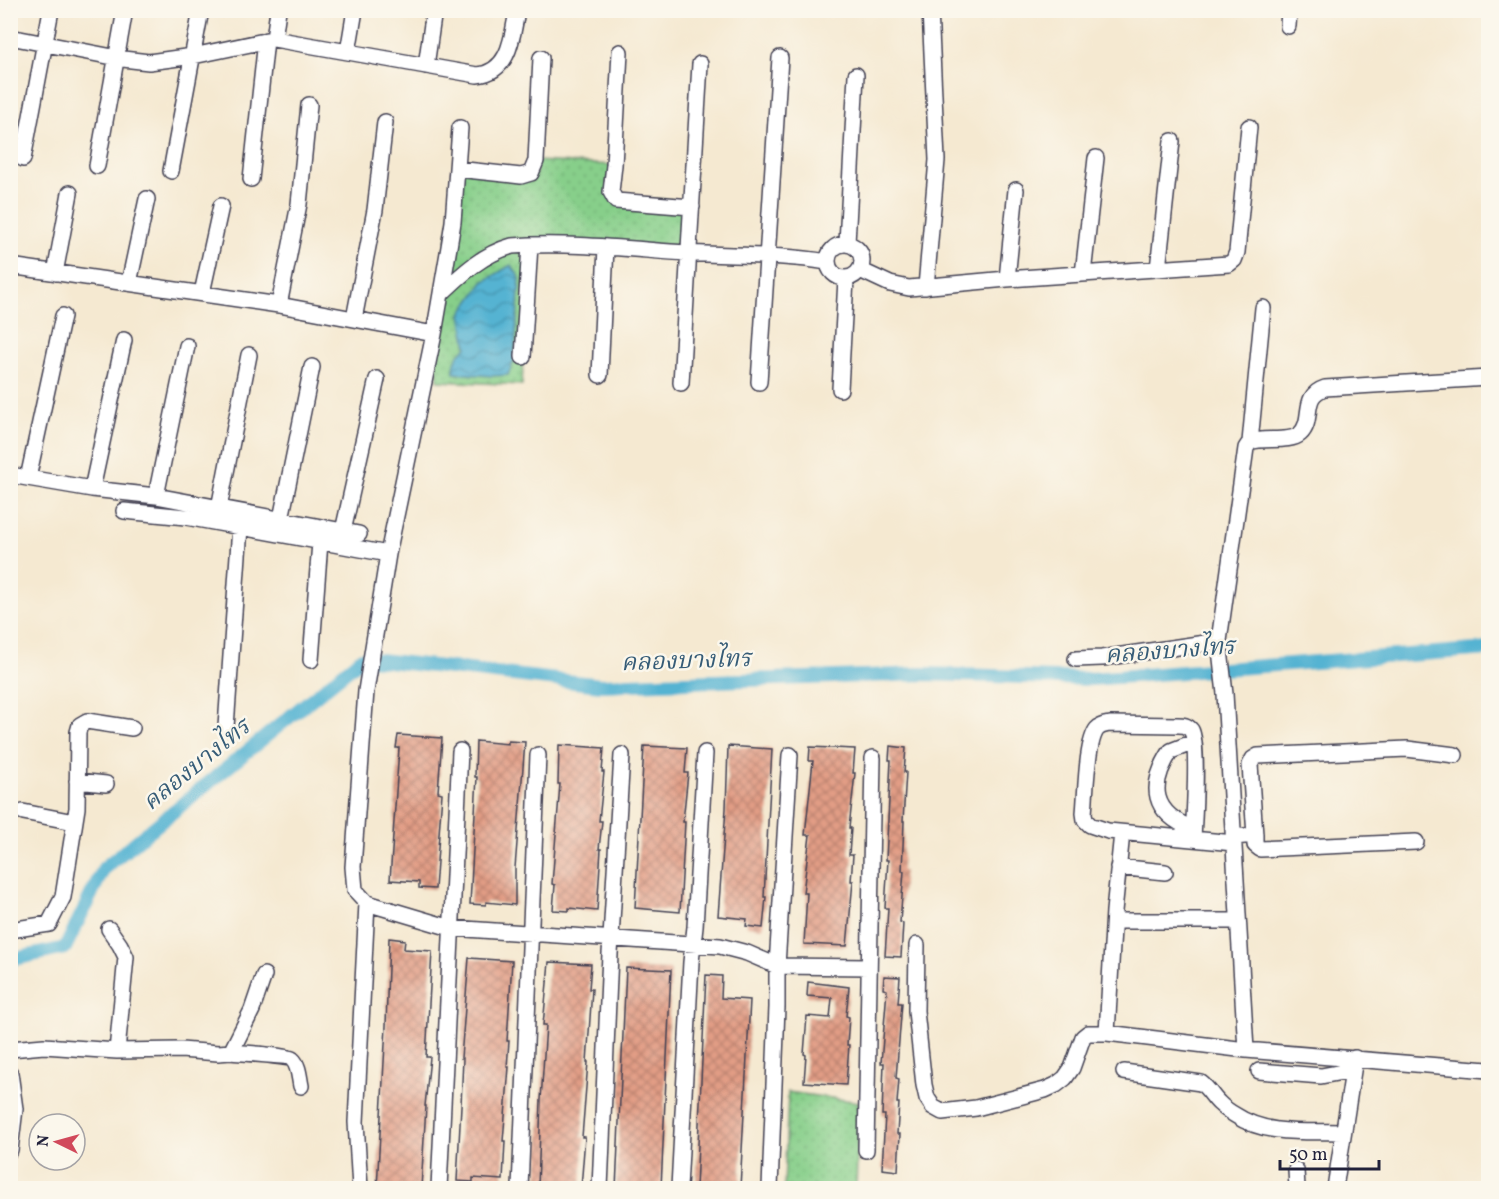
<svg xmlns="http://www.w3.org/2000/svg" width="1499" height="1199" viewBox="0 0 1499 1199" font-family="Vollkorn,'Noto Serif Thai',serif">
	<style>
		.park { fill: url(#park-dots); stroke: #547862; stroke-width: 1.5 }
		.water { fill: url(#water-waves); stroke: #3b6a86; stroke-width: 1.5 }
		.lines { fill: none; stroke-linecap: round; stroke-linejoin: round }
		.canal { stroke: #54b3d2; stroke-width: 14 }
		.building { fill: url(#building-cross-hatch) }
		.minor-casing { stroke: #424052; stroke-width: 18 }
		.minor { stroke: #fff; stroke-width: 15 }
		.labels { text-anchor: middle; stroke-width: 5; stroke-linejoin: round; paint-order: stroke }
		.water-label { font-size: 24px; font-style: italic; fill: #365c77; stroke: #fbf7ec }
	</style>
	<defs>
		<pattern id="park-dots" width="8" height="8" patternUnits="userSpaceOnUse" patternTransform="scale(1.5)"><rect width="8" height="8" fill="#87cf8a"/><path d="M2 2h.1M6 6h.1" fill="none" stroke="#74b178" stroke-width="1.8" stroke-linecap="round"/></pattern>
		<pattern id="water-waves" width="16" height="10" patternUnits="userSpaceOnUse" patternTransform="scale(1.5)"><rect width="16" height="10" fill="#54b3d2"/><path d="M0 5q4-4 8 0t8 0" fill="none" stroke="#4591ac"/></pattern>
		<pattern id="building-cross-hatch" width="8" height="8" patternUnits="userSpaceOnUse" patternTransform="scale(1.5)"><rect width="8" height="8" fill="#e29d85"/><path d="M0 0l8 8M0 8l8-8" fill="none" stroke="#b7806e"/></pattern>
	</defs>
	<rect width="100%" height="100%" fill="#fbf7ec"/>
	<filter id="ink" filterUnits="userSpaceOnUse"><feTurbulence type="fractalNoise" baseFrequency=".0167" numOctaves="2"/><feDisplacementMap in="SourceGraphic" scale="12" xChannelSelector="R" yChannelSelector="G"/><feConvolveMatrix kernelMatrix="1 2 1 2 8 2 1 2 1" color-interpolation-filters="sRGB"/></filter>
	<filter id="wash" filterUnits="userSpaceOnUse"><feTurbulence type="fractalNoise" baseFrequency=".008" numOctaves="4" result="noise"/><feDisplacementMap in="SourceGraphic" scale="24" xChannelSelector="R" yChannelSelector="G"/><feGaussianBlur stdDeviation="1.35" result="paint"/><feColorMatrix in="noise" values="0 0 0 0 0 0 0 0 0 0 0 0 0 0 0 0 0 1.4 0 .05"/><feComposite in="paint" operator="in"/></filter>
	<g filter="url(#wash)">
		<rect width="100%" height="100%" fill="#f5e9d1"/>
		<!-- park -->
		<path class="park" d="M536,161L614,165L613,199L693,200L688,253L530,245L522,385L438,381L434,334L457,169L536,174Z
			M788,1092L859,1102L856,1188H784Z"/>
		<!-- water -->
		<path class="water" d="M511,265L520,278L514,360L508,375L492,376L454,373C454,360 457,355 467,347L461,314L483,282Z"/>
		<g class="lines">
			<!-- canal -->
			<path class="canal" d="M10,960L65,948L104,868L362,658L601,685L924,674L1091,679L1488,649"/>
		</g>
		<g id="blocks">
			<!-- building -->
			<path class="building" d="M398,735L442,738L438,792L442,793L435,889L419,888V882L390,880L399,748H396Z
				M476,741L508,744V741L525,742L515,868V905L486,902V905L470,904L477,777H475Z
				M559,745L604,748L602,772H604L599,821H602L599,849H601L597,911L569,908V911L553,910L555,885L552,884L560,784H558Z
				M644,746L687,748L685,773H688L683,822H685L680,912L635,908Z
				M728,746L772,749L764,897H766L763,928L746,926L747,919L718,916L726,809Z
				M890,746L906,748L904,772H906L903,821H904L902,871H904L900,922L903,923L901,957L885,956L888,908H885L888,860H886L891,760H889Z
				M810,747L855,749L853,773H855L849,828H851L849,855H853L851,881H853L847,946L804,944L807,893H803L810,835H805L813,761H809Z
				M389,938L405,940L404,949L432,951L426,1057H430L425,1106H426L421,1188H377L386,1026Z
				M469,958L512,961L507,1041H509L507,1067H509L503,1141H505L503,1180L473,1178V1182L457,1181L461,1106L463,1058H461Z
				M549,962L591,964L589,989H592L587,1062H588L582,1137H585L581,1188H538L541,1100L546,1025H543Z
				M626,968L671,970L661,1188H616Z
				M706,975L722,976L721,998L750,1000L740,1188H696Z
				M884,976L900,977L898,1003H902L896,1078L899,1079L897,1103H899L897,1134H900L898,1171L882,1169L885,1115H882L884,1063H881L887,990L883,989Z
				M808,982L849,987L846,1016L849,1017L847,1045H849L846,1085L804,1082L806,1055L804,1054L807,1016L830,1018L832,998L807,996Z"/>
		</g>
	</g>
	<g filter="url(#ink)">
		<use href="#blocks" fill-opacity="0" stroke="#424052" stroke-width="1.5"/>
		<g class="lines">
			<!-- minor casing -->
			<g class="minor-casing">
				<path id="minor" d="M355,10L348,52L477,75C510,72 512,37 517,11
					M1288,26L1289,10
					M10,37L123,59L149,62L193,56L274,39L348,52
					M274,39L278,10
					M620,52L614,165L611,192L616,201L692,207
					M426,66L434,10
					M460,128L453,222L449,247L434,334L388,554L366,691L353,867L355,890L367,903L451,928L720,946L747,953L777,966L869,967
					M23,159L51,10
					M97,166L125,10
					M457,169L521,176L531,173L536,161L541,58
					M171,171L201,10
					M251,179L266,40
					M847,243L856,75
					M828 261a17 17 0 1 1 34 0a17 17 0 1 1-34 0Z
					M10,266L279,305L434,334
					M1158,269L1172,141
					M860,270L890,284L909,288L1007,279L1229,264L1234,260L1237,252L1249,127
					M55,273L70,193
					M1083,274L1096,158
					M1007,279L1016,190
					M129,283L147,199
					M926,287L937,160L930,10
					M202,293L221,206
					M441,294C463,273 483,254 512,246C570,242 628,249 686,253C733,256 780,254 827,262
					M279,305L299,204L309,105
					M354,319L375,210L385,122
					M523,357L530,245
					M600,375L606,247
					M1488,378L1325,388C1300,396 1315,420 1300,434C1290,443 1263,437 1250,442L1246,448L1219,641L1225,694L1246,1050L1488,1070
					M759,382L780,58
					M681,383L700,64
					M840,389L846,279
					M1250,442L1263,308
					M10,475L92,489L156,496L359,534
					M28,478L63,316
					M92,489L124,340
					M156,496L187,346
					M219,508L249,355
					M124,511L186,517L388,554
					M281,519L312,367
					M343,531L377,379
					M1076,659L1102,658L1219,641
					M311,660L320,542
					M226,727L240,527
					M77,781L106,784
					M23,812L74,822
					M1193,829C1152,813 1148,786 1171,751L1194,742
					M1255,835V845L1260,849L1416,842
					M1234,837L1255,835L1250,765L1253,759L1258,756L1407,749L1455,755
					M1193,838C1194,820 1199,742 1191,730C1187,725 1183,725 1178,725L1110,724C1105,725 1101,725 1097,729C1086,743 1086,794 1084,813L1085,820L1090,825L1108,831L1234,843
					M1118,867L1165,872
					M1114,921H1238
					M109,929L120,945L126,957L117,1051
					M10,930L49,924L63,897L77,808L78,732L80,725L87,721L132,728
					M917,945L916,1011L924,1085L927,1098L933,1107L942,1112L976,1108L1045,1090L1056,1085L1065,1078L1072,1068L1083,1037L1088,1033H1107L1246,1050
					M1107,1033L1114,911L1122,833
					M10,1049L44,1046L117,1051L181,1050L218,1053L231,1052L252,1010L264,975
					M231,1052C240,1053 289,1056 292,1059C299,1065 299,1077 301,1086
					M1259,1071L1321,1076L1353,1070
					M1124,1072L1201,1083C1209,1089 1213,1098 1220,1104C1224,1108 1230,1112 1235,1115C1266,1136 1307,1131 1343,1132
					M10,1073L15,1109L10,1150
					M866,1150L873,758
					M1296,1170L1297,1188
					M360,1188L356,1122L367,903
					M439,1188L460,751
					M520,1188L538,755
					M600,1188L610,954L622,755
					M679,1188L691,962L695,927L705,753
					M770,1188L777,1007V966L790,755
					M1335,1188L1355,1058"/>
			</g>
			<!-- minor -->
			<use href="#minor" class="minor"/>
		</g>
	</g>
	<g class="labels">
		<!-- water labels -->
		<g class="water-label">
			<text transform="translate(1170 650) rotate(-4)" y="8">คลองบางไทร</text>
			<text transform="translate(686 660) rotate(-2)" y="8">คลองบางไทร</text>
			<text transform="translate(196 764) rotate(-39)" y="8">คลองบางไทร</text>
		</g>
	</g>
	<!-- margin -->
	<rect width="1499" height="1199" fill="none" stroke="#fbf7ec" stroke-width="36"/>
	<!-- north arrow -->
	<g transform="translate(57 1142) rotate(275)"><circle r="28" fill="#fbf7ec" stroke="#a4a2a5" stroke-width="1.5"/>
	<path d="M0-4.5L10 22L0 15L-10 22Z" fill="#d1495b"/>
	<text y="-9" font-size="16" font-weight="bold" text-anchor="middle" fill="#22223b">N</text>
	</g>
	<!-- scale -->
	<path d="M1280 1160v9h99v-9" fill="none" stroke="#22223b" stroke-width="3"/>
	<text x="1289" y="1160" font-size="18" fill="#22223b" stroke="#fbf7ec" stroke-width="4.5" paint-order="stroke">50 m</text>
</svg>
